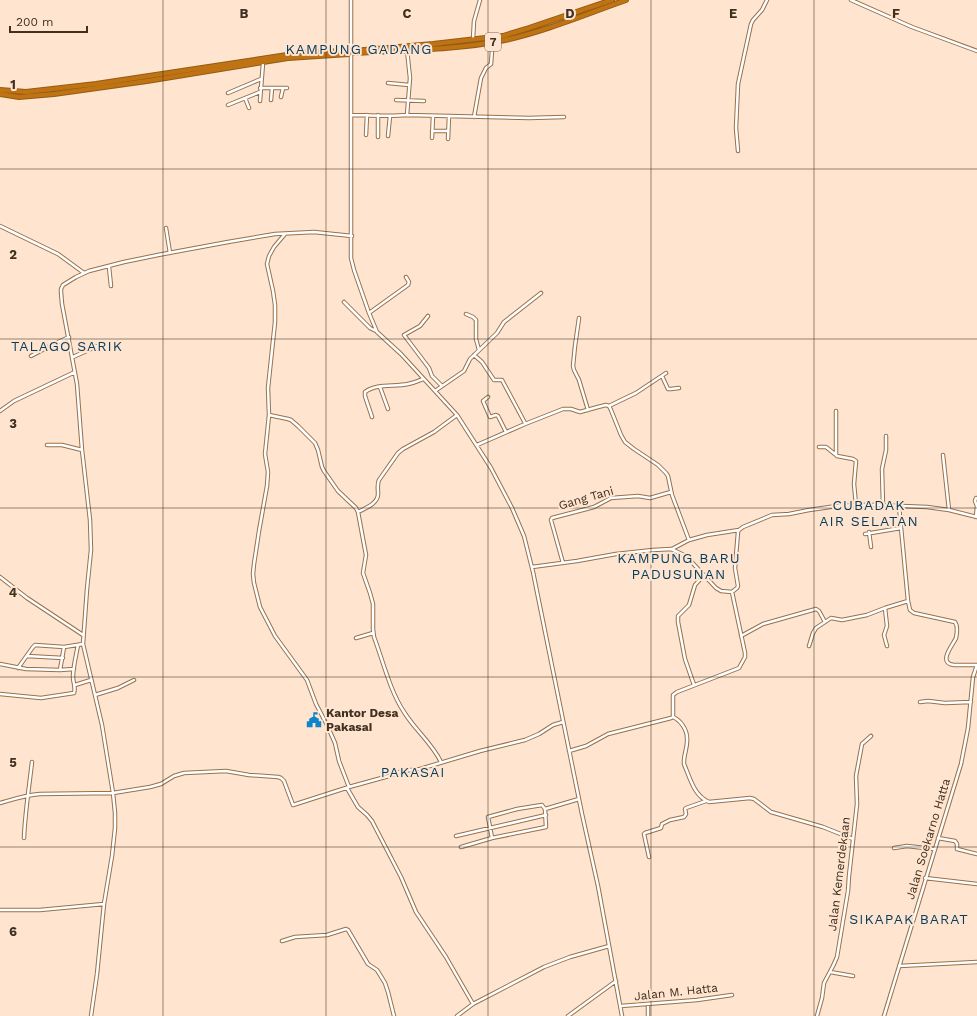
<svg xmlns="http://www.w3.org/2000/svg" width="977" height="1016" viewBox="0 0 977 1016" font-family="'Work Sans',sans-serif">
	<style>
		.lines { fill: none; stroke-linecap: round; stroke-linejoin: round }
		.minor-casing { stroke: #96714e; stroke-width: 4.5 }
		.highway-casing { stroke: #935c17; stroke-width: 6 }
		.minor { stroke: #fff; stroke-width: 2.5 }
		.highway { stroke: #bf7312; stroke-width: 4 }
		.grid { fill: none; stroke: #403021; stroke-width: 1; stroke-opacity: 0.55 }
		.labels { text-anchor: middle; stroke-width: 4; stroke-linejoin: round; paint-order: stroke }
		.shield { fill: #ffe5cf; stroke: #796655; stroke-width: 1 }
		.shield-label { font-size: 11px; font-weight: bold; fill: #403021 }
		.street-label { font-size: 12px; fill: #403021; stroke: #ffe5cf }
		.poi-label { font-size: 12px; font-weight: bold; fill: #403021; stroke: #ffe5cf; text-anchor: start }
		.quarter-label { font-size: 14px; letter-spacing: 1px; fill: #053b5e; stroke: #ffe5cf }
		.grid-label { font-size: 13px; text-anchor: middle; font-weight: bold; fill: #403021; stroke: #ffe5cf; stroke-width: 4; stroke-linejoin: round; paint-order: stroke }
	</style>
	<rect width="100%" height="100%" fill="#ffe5cf"/>
	<g class="lines">
		<!-- minor casing -->
		<g class="minor-casing">
			<path id="minor" d="M851,0L912,27L977,51
				M473,39L474,21L480,0
				M351,50V0
				M407,50L410,78L407,115
				M351,55V258L354,270L369,313L377,332L401,354L457,415L491,468L512,508L524,536L533,572L582,814L598,886L622,1016
				M388,83L409,85
				M260,88H287
				M228,93L261,79
				M281,97L283,88
				M245,98L249,108
				M271,100L272,88
				M396,100L424,101
				M260,101L263,63
				M228,105L260,92
				M351,115C370,115 389,117 407,115L529,118L564,117
				M378,115V137
				M474,117L481,78L486,68L491,64L493,37
				M432,131H448
				M366,135L367,115
				M388,136L390,116
				M432,138L433,116
				M448,139L449,116
				M738,151L736,128L738,84L751,24L753,20L762,10L767,0
				M0,226L58,254L84,273
				M166,228L170,253
				M285,234L274,247L269,256L267,264L273,291L275,305V322L268,388L269,415L265,454L268,472L267,486L259,531L254,564L253,574L254,583L260,607L275,636L307,680L316,704L327,725L335,743L339,761L349,787L389,776L402,771L420,769L480,751L525,740L539,734L553,725L563,722
				M109,267L111,286
				M344,302L370,328L376,331
				M369,313L408,285L409,282L406,277
				M466,314L473,317L476,320V339L479,350
				M428,316L420,326L404,335L429,368L432,376L442,386
				M579,318L575,346L573,366L574,370L579,380L588,410
				M474,355L482,362L494,380H502L525,423
				M31,356L50,346L69,337
				M73,357L102,344
				M662,376L668,389H671L679,388
				M380,387L388,409
				M435,391L464,371L470,359L497,333L504,322L541,293
				M488,397L483,401L490,417L496,415L498,416L506,432
				M609,406L636,393L666,373
				M0,411L14,401L75,372
				M836,411V455L837,456L853,459L856,461L854,484L856,505
				M269,415L288,419L291,420L298,426L315,443L318,450L322,467L324,471L338,491L356,508L358,512L366,555L363,573L370,593L373,604V629L374,637C383,661 390,691 404,712C415,730 432,743 441,762
				M372,417L365,396V392C376,383 395,387 408,384C414,383 418,381 423,379
				M47,445H62L82,450
				M477,445L525,424L563,409H571L580,412L598,407L606,405L609,406L611,410L621,435L625,442L634,449L658,465L666,473L668,476L672,495L689,540L672,549
				M819,447H826L836,455
				M943,455L949,510
				M883,506L882,469L886,450V436
				M899,506L908,601L910,610L914,613L955,622C958,626 957,633 956,638C953,645 937,663 954,665H977
				M358,512C366,508 379,503 378,493C378,488 377,484 379,480L398,453L403,449L434,432L457,415
				M976,517L977,506L975,501L976,498
				M869,532L871,547
				M865,534L901,528
				M689,540L707,535L739,530
				M563,563L551,520L552,518L594,507L611,498L638,496L650,498L671,492
				M532,567L577,561L616,554L653,550L671,549L686,556L716,588L721,591L732,592L737,588L738,586L735,568L738,532L739,530L743,527L772,515L789,514L809,510L837,506L862,505H877L927,507L949,510L977,517
				M0,577L27,598L83,635
				M885,608L887,626L884,635L887,646
				M741,636L763,624L816,609L819,611L825,622
				M356,638L373,633
				M809,646L813,633L816,628L831,618L842,620L867,615L885,608L908,601
				M27,656L63,658
				M0,664L26,669L60,670L74,669
				M18,668L33,647L35,645L64,647L83,644
				M60,670L64,647
				M75,685L91,680
				M694,685L685,659L678,622V616L689,605L695,585L704,575
				M0,694L41,698L74,693C76,687 73,683 73,677C73,667 76,656 78,645
				M95,695L118,688L134,680
				M920,702L928,701L945,703L971,702
				M673,717C680,720 687,729 687,738C688,746 684,754 684,761V764C690,778 694,796 709,802L750,798L754,799L771,812L823,827L853,839
				M569,751L586,746L608,734L671,718L673,717V695L677,692L739,668L745,657V653L732,592
				M347,788L358,807L367,815L372,821L401,877L416,912L446,957L473,1004
				M0,803C14,799 26,795 40,794L113,793L150,787L161,784L174,776L184,773L226,771L249,775L278,777L281,778L284,781L293,805L349,787
				M542,805L545,809L546,827L492,838L488,817L517,809Z
				M545,809L579,799
				M456,836L546,815
				M24,838C25,813 29,788 32,762
				M938,838L955,841L957,844V849L977,854
				M461,847L492,838
				M894,848L907,846L934,849
				M649,857L644,834L645,833L661,828L662,824L670,820L684,817L686,814L685,809L686,808L706,801
				M925,878L977,884
				M0,910H40L104,904
				M282,941L295,937L327,935L346,929L348,930L368,964L377,970L385,983L388,992L394,1016
				M899,966L977,962
				M830,972L853,976
				M648,1004V1016
				M621,1006L697,1000L732,995
				M91,1016L97,974L104,904L112,856L115,828V813L113,793L102,725L83,644L87,589L91,550L90,520L82,450L77,384L62,304L61,292V289L63,285L76,277L89,271L124,262L158,255L228,242L275,234L314,232L352,236
				M457,1016L473,1004L544,967L570,957L609,946
				M568,1016L616,981
				M817,1016L822,998L824,983L833,966L837,957L848,891L849,876L857,804L856,776L862,744L871,736
				M884,1016L961,764L968,728L973,677L977,665"/>
		</g>
		<!-- highway casing -->
		<g class="highway-casing">
			<path id="highway" d="M353,51L433,44L503,36L529,28L612,0
				M353,53C402,50 457,50 505,40C546,31 586,14 626,0
				M0,90L26,92L96,84L287,55L311,52L349,51
				M0,94L19,97L54,94L147,81L288,58L349,54"/>
		</g>
		<!-- minor -->
		<use href="#minor" class="minor"/>
		<!-- highway -->
		<use href="#highway" class="highway"/>
	</g>
	<!-- grid -->
	<path class="grid" d="M163,0V1016M326,0V1016M488,0V1016M651,0V1016M814,0V1016M0,169H977M0,339H977M0,508H977M0,677H977M0,847H977"/>
	<!-- icons -->
	<defs>
		<g id="civic-bare" transform="scale(1.2)"><path d="M-.6-6.5H3V-4.5H.6V-3L4-1V1h2V6H-6V1h2V-1L-.6-3ZM-1.2 2.5V6h2.4V2.5Z" fill="#0c85cd" stroke="#ffe5cf" stroke-width="2.5" paint-order="stroke"/></g>
	</defs>
	<g fill-rule="evenodd">
		<use href="#civic-bare" x="314" y="720"/>
	</g>
	<g class="labels">
		<!-- shield labels -->
		<rect class="shield" x="485" y="33" width="16" height="18" rx="3"/>
		<g class="shield-label">
			<text x="493" y="46">7</text>
		</g>
		<!-- street labels -->
		<g class="street-label">
			<text transform="translate(586 498) rotate(-16)" y="4">Gang Tani</text>
			<text transform="translate(928 839) rotate(-73)" y="4">Jalan Soekarno Hatta</text>
			<text transform="translate(839 874) rotate(-83)" y="4">Jalan Kemerdekaan</text>
			<text transform="translate(676 992) rotate(-6)" y="4">Jalan M. Hatta</text>
		</g>
		<!-- poi labels -->
		<g class="poi-label">
			<text x="326" y="717">Kantor Desa<tspan x="326" dy="14">Pakasai</tspan></text>
		</g>
		<!-- quarter labels -->
		<g class="quarter-label">
			<text x="359" y="54">KAMPUNG GADANG</text>
			<text x="67" y="351">TALAGO SARIK</text>
			<text x="869" y="510">CUBADAK<tspan x="869" dy="16">AIR SELATAN</tspan></text>
			<text x="679" y="563">KAMPUNG BARU<tspan x="679" dy="16">PADUSUNAN</tspan></text>
			<text x="413" y="777">PAKASAI</text>
			<text x="909" y="924">SIKAPAK BARAT</text>
		</g>
	</g>
	<g class="grid-label">
		<text x="244" y="18">B</text>
		<text x="407" y="18">C</text>
		<text x="570" y="18">D</text>
		<text x="733" y="18">E</text>
		<text x="896" y="18">F</text>
		<text x="13" y="89">1</text>
		<text x="13" y="259">2</text>
		<text x="13" y="428">3</text>
		<text x="13" y="597">4</text>
		<text x="13" y="767">5</text>
		<text x="13" y="936">6</text>
	</g>
	<!-- scale -->
	<path d="M10 26v6h77v-6" fill="none" stroke="#403021" stroke-width="2"/>
	<text x="16" y="26" font-size="12" fill="#403021" stroke="#ffe5cf" stroke-width="3" paint-order="stroke">200 m</text>
</svg>
